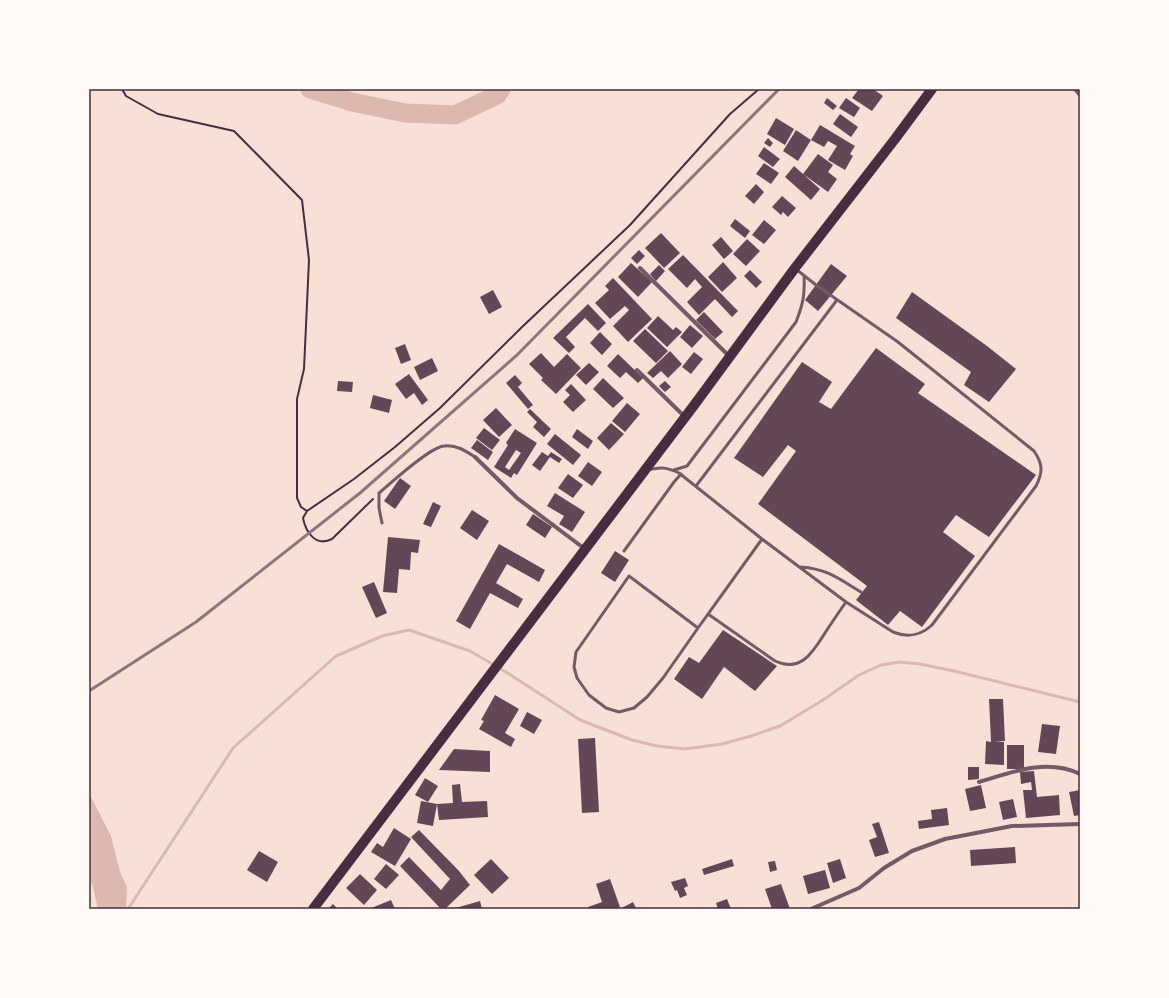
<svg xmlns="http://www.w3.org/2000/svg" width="1169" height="998" viewBox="0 0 1169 998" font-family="Arial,sans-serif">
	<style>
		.water { fill: #dcb8b0 }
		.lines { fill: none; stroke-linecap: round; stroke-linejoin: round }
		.stream { stroke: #dcb8b0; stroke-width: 3 }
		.river { stroke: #dcb8b0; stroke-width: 19 }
		.building { fill: #644757; fill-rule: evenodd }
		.path { stroke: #4a2c40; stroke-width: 2 }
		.service { stroke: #755966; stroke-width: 3 }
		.minor { stroke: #755966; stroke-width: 4 }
		.primary { stroke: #4a2c40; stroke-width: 10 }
		.rail { stroke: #8f747c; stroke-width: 3 }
		.neatline { fill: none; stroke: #4a2c40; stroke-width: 1.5 }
	</style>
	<rect width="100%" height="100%" fill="#f7e1d7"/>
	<!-- water -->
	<path class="water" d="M89,793L111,836L120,872L127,887L126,909H98L93,887L89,877Z"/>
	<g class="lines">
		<!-- stream -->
		<path class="stream" d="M128,909L233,748L336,656L382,636L409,630L470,651L506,672L580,720L632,740L657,746L685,749L722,744L751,736L780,726L823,700L859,675L881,665L900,662L920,664L954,671L1080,702"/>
		<!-- river -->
		<path class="river" d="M310,89L352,102L405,113L455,115L497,95L501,89"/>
	</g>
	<!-- building -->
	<path class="building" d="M859,89H873L883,96L872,111L852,98Z
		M827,98L837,106L833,110L824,103Z
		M846,98L860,108L854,117L839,108Z
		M840,114L858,127L851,137L833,124Z
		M776,118L794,129L785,145L767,134Z
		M820,125L855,146L850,154L853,156L845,170L828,160L837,146L828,141L824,147L811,140Z
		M796,130L811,140L798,161L783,151Z
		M768,138L773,143L770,147L764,143Z
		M764,147L780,159L773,167L758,156Z
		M818,154L833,165L828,172L837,179L828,192L803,174Z
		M764,163L779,173L771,184L756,174Z
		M794,166L820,189L811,200L785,177Z
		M756,184L764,192L754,204L745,196Z
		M782,196L796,208L788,217L783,212L781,215L772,207Z
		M735,219L750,231L745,238L730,226Z
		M764,220L776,230L764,244L752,235Z
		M661,233L680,253L664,268L645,248Z
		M721,237L733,251L724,259L712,245Z
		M747,239L760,251L746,266L733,254Z
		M639,250L645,256L637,264L631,258Z
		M683,255L738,311L732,317L715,299L699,315L687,302L702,287L695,279L687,288L668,269Z
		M723,262L737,278L722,292L708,277Z
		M631,263L652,282L638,297L618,277Z
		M831,264L847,276L818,311L805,300Z
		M659,265L665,271L656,281L650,274Z
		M750,270L762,282L756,288L744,276Z
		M613,278L652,319L628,342L613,326L629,310L625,306L610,319L595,303L609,290L605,286Z
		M493,290L502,307L489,314L480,297Z
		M912,292L987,346L1016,369L989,402L964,385L971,372L896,318Z
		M588,304L606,323L598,331L585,318L566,337L575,347L569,353L553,338Z
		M704,312L723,332L715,339L696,320Z
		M658,316L673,330L676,327L682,332L667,347L647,328Z
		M690,325L703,336L692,348L680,337Z
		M645,329L668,351L656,363L633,341Z
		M600,332L612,344L602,355L590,343Z
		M405,344L411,360L401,364L395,348Z
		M876,348L925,384L918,393L1036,475L989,537L956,515L943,532L975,556L922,627L900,611L888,625L856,600L867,586L758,504L796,451L788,445L763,477L734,458L802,362L832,382L819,402L831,409Z
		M670,351L682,364L668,378L661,371L653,378L647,373Z
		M694,352L703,359L691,374L682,367Z
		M541,353L554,367L567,354L581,368L556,394L541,380L543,378L529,364Z
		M618,354L643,378L638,383L626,372L620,378L607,366Z
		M432,358L438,371L420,380L414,367Z
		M589,363L599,372L586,385L576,375Z
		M409,374L428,400L422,405L414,393L406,399L395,384Z
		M515,375L522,383L518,387L533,405L528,409L506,383Z
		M603,378L624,398L613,408L593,389Z
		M338,381L353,382L352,392L337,391Z
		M665,381L671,387L665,392L659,386Z
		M571,384L586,400L573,412L563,402L570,395L565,390Z
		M373,395L392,400L389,413L370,408Z
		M627,403L640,414L625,432L612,421Z
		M496,408L512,425L499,437L483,420Z
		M530,409L551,429L544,437L533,427L537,422L527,412Z
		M611,423L624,434L609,450L597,438Z
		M484,428L500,440L492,450L476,438Z
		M515,429L537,443L517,475L514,473L511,478L494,467L508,445L506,443ZM516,450L521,453L509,470L505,467Z
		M577,429L593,441L588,449L572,437Z
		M555,434L581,455L573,465L547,444Z
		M477,440L493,452L488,460L471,448Z
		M542,452L548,456L551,452L562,459L559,463L550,457L540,471L532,465Z
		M588,462L602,472L592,486L578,476Z
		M568,474L583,485L573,498L558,488Z
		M400,478L411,486L395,509L384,501Z
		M555,493L585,512L572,532L559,524L564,516L547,506Z
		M433,502L441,506L431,527L423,524Z
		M472,510L489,521L477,540L460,528Z
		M533,514L552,527L545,538L526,525Z
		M388,537L420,540L418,553L411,552L410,570L399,569L397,593L383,592Z
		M499,544L545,570L539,582L507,564L496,583L523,599L518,608L490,593L470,629L456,621Z
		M615,551L629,560L615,582L601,573Z
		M374,582L387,613L376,618L362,587Z
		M723,630L777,666L755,691L724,667L702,699L674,679L689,657L699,663Z
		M495,695L519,709L505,733L515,739L511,747L479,729L484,721L481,720Z
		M989,699H1003L1005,741H995L1004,742V765L985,764L986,741L991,742Z
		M527,712L542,720L534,734L520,726Z
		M1042,724L1060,726L1056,754L1038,752Z
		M595,738L599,812L582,813L578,739Z
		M1007,745H1024V769H1007Z
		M454,749L490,751V772L439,770Z
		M968,767H979V779L968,780Z
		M1034,771L1037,797L1059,795L1060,815L1026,818L1023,790H1032L1031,782L1021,784L1020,772Z
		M425,778L438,786L428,802L415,795Z
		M460,784L462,802L487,801L488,817L439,820L437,804L453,803L452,785Z
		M981,785L986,808L970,811L965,789Z
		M1080,790V815L1074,816L1069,792Z
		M1013,799L1017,817L1003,820L999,802Z
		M421,801L437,804L433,826L417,823Z
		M947,808L949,825L919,829L918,821L932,819L931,810Z
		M879,822L889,853L875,857L869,840L877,837L872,824Z
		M394,828L411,839L395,866L371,852L377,843L383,847Z
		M419,830L459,871L470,885L445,909H441L400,866L409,857L441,890L450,879L411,837Z
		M1015,847L1016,863L971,866L970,850Z
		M259,851L278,862L267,882L247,870Z
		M491,859L509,878L492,894L474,875Z
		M732,859L734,866L704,875L702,869Z
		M840,859L846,878L833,883L827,863Z
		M775,861L777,870L770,872L768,862Z
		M386,864L399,875L386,889L374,879Z
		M825,870L830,888L808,894L803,876Z
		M360,874L377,890L364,905L346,888Z
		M685,878L688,886L684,888L687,895L680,898L677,890L675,891L671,882Z
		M610,879L620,907L614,909H589L588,907L602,902L596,884Z
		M781,884L790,909H772L765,889Z
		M727,899L731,909H718L716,903Z
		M391,900L395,909H369Z
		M480,901L482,909H452Z
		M633,902L636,908L635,909H620Z
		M333,904L338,909H328Z"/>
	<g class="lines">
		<!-- path -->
		<path class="path" d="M122,89L126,96L158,114L234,131L302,200L309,260L304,369L297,399V498L301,507L307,511
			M373,499L332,539C316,547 306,533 303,518L307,511L354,479L395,447L440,408L521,328L630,225L730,114L759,89"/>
		<!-- service -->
		<path class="service" d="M648,470C662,467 666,467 679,473L762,539L846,602L893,632C908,638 920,636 932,625L1036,486C1043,472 1043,464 1034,451L898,342L816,285L797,270
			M674,470L687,466L796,322C803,304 805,295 804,276
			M696,486L837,300
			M382,523L379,508V493C392,482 430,447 444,446C455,444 466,451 475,457
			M624,551L674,482L681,474
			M801,567C828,569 839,579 861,592
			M708,614L775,661C801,673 813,652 825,633C832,622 839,612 846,602
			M698,628L629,576L576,652L574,667L577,678L589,695L606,708L619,712L634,708L647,697L663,678L698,628L762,539"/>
		<!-- minor -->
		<path class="minor" d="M1075,89L1080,95
			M640,268L729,356
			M637,370L685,417
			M475,457L517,498L585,549
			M979,782C1012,772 1047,758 1080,774
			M811,909L859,888L884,868L912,851L945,839L1012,826L1080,824"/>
		<!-- primary -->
		<path class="primary" d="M313,909L695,404L795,268L895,139L932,89"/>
		<!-- rail -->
		<path class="rail" d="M89,691L196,622L360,493L517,355L779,89"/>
	</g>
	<!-- border -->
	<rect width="1169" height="998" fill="none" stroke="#fffaf5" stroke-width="180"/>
	<rect x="90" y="90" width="989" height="818" class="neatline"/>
</svg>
